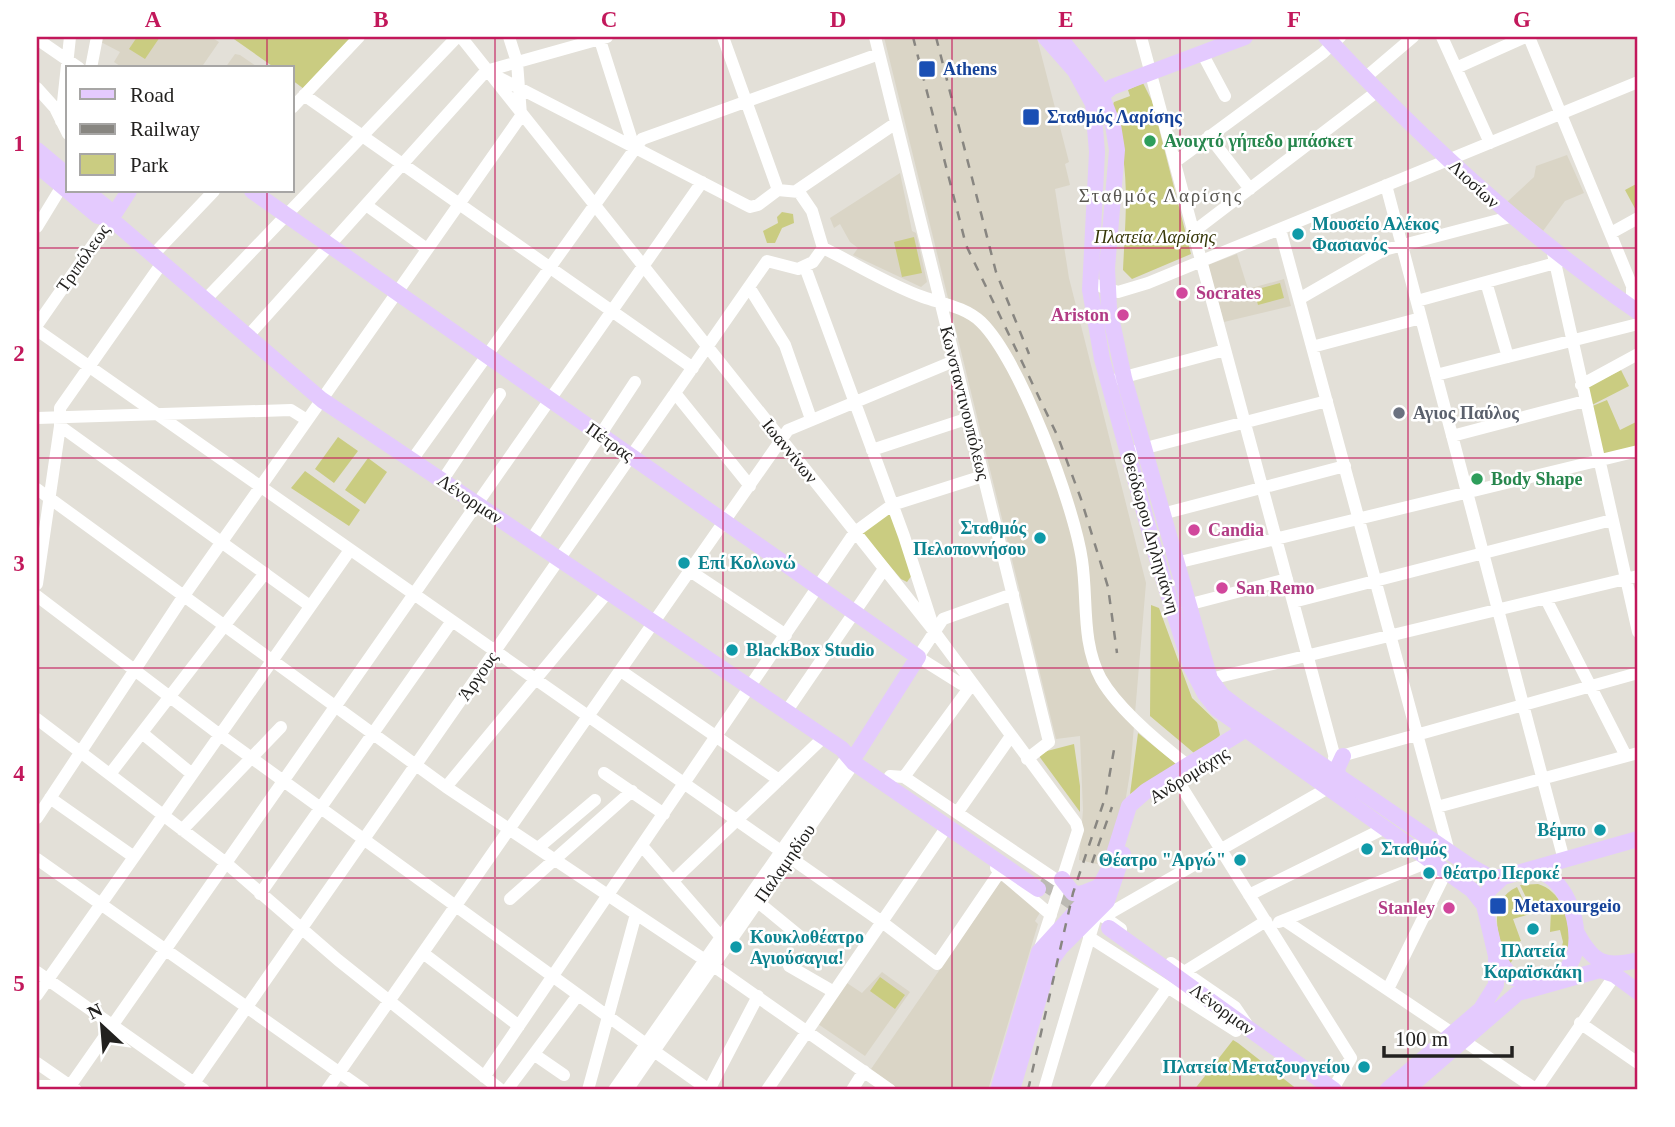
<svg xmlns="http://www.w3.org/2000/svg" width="1675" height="1127" viewBox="0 0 1675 1127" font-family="Georgia,serif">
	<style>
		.built { fill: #dad5c6 }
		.green { fill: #cacc81 }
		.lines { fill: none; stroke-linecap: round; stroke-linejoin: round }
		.major-tunnel { stroke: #bcbab3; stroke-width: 16; stroke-dasharray: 16 8; stroke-linecap: butt }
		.minor { stroke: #fff; stroke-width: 12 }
		.major { stroke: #e4cafe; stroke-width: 16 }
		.rail { stroke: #888681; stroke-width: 2.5; stroke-dasharray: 9 9; stroke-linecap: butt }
		.grid { fill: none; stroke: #c2185b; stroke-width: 2; stroke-opacity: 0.55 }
		.transit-dot { fill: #1a4fb4; stroke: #fff; stroke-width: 2.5 }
		.leisure-dot { fill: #2e9e5b; stroke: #fff; stroke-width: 2.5 }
		.culture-dot { fill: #0f9aa8; stroke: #fff; stroke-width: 2.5 }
		.hotel-dot { fill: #d1479c; stroke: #fff; stroke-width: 2.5 }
		.worship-dot { fill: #6b7280; stroke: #fff; stroke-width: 2.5 }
		.labels { text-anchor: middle; stroke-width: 5; stroke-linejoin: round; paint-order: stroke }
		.transit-label { font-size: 18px; font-weight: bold; fill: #164399; stroke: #fff; text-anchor: start }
		.leisure-label { font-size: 18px; font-weight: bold; fill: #27864d; stroke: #fff; text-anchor: start }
		.street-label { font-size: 18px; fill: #22211f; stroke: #fff }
		.culture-label { font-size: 18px; font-weight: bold; fill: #0d838f; stroke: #fff; text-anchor: start }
		.park-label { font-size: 18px; font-style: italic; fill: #363608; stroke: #fff }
		.hotel-label { font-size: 18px; font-weight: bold; fill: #b23c85; stroke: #fff; text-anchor: start }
		.worship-label { font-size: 18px; font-weight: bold; fill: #5b616d; stroke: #fff; text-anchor: start }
		.neighbourhood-label { font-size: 19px; letter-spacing: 2px; fill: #595751; stroke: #fff }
		.neatline { fill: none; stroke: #c2185b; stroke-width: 2.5 }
		.grid-label { font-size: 23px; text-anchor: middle; font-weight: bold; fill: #c2185b }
	</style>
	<rect width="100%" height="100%" fill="#e3e0d8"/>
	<!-- built -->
	<path class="built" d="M100,37H211L219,42L201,68H123L114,62L120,52L99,41Z
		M884,37L1037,38L1069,162L1065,164L1070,185L1055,189L1069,278L1146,583L1130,773L1125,803L1106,866L1079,860L1083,810L1080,736L1056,739Z
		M235,54L240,55L259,68H225Z
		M1567,155L1584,193L1565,201L1543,231L1507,202L1534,177L1536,166Z
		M900,173L912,231L916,233L927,282L921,287L853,255L858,248L850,242L840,224L834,228L830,218Z
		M1237,254L1248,289L1284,279L1291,306L1224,322L1208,265Z
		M1001,881L1042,909L1035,921L1038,924L988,1090H900L871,1069Z
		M882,972L910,992L865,1056L818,1024L847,983L862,993Z"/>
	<!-- green -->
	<path class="green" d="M137,37H160L145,59L129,49Z
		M231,37H353L304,89L292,80V68H275Z
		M1143,83L1152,101L1191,254L1132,279L1123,270C1126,206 1131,170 1112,107L1114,102L1130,96L1128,90Z
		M1638,183V214L1625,190Z
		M782,212L793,214L794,223L782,228L775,243H767L763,231L778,223L777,217Z
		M914,237L922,273L902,277L894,242Z
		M1280,283L1284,298L1258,305L1254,290Z
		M1621,370L1629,386L1592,405L1587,387Z
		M1607,400L1620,430L1638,421V447L1602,455L1590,407Z
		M338,437L358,451L334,483L315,469Z
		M368,458L387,472L365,504L345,490Z
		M305,471L360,510L349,526L291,488Z
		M890,511L912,575L907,582L901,579L861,532Z
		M1151,605L1159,608L1192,698L1217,722L1220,735L1209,746L1194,753L1150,716Z
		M1138,733L1176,764L1174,769L1130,794Z
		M1074,744L1080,786V812L1039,756L1047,751Z
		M1538,884C1565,892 1572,927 1568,952L1561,950L1563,942L1560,930L1550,932L1551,910L1534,914L1520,885Z
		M1517,887L1530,914L1513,919L1521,941L1513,943L1516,948L1511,952L1515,956L1510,964C1497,940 1486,901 1517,887Z
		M880,977L905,995L895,1009L870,991Z
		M1233,1040L1238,1043L1298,1090H1194Z"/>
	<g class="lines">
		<!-- major-tunnel -->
		<path class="major-tunnel" d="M1041,880L1090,914"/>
		<!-- minor -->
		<path class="minor" d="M461,37L934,631L1076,823L1078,830L1040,948
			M509,37L517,62L521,115
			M599,37L634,147
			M723,37L778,190
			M875,37L1049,742L1027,759
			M1141,37L1335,758
			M1442,37L1490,143
			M1529,37L1632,286V308
			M37,39L79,68
			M1202,53L1225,96
			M91,68L97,37
			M1456,68L1525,37
			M486,71L607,37
			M1366,77L1413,37
			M37,88L55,108L68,134
			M304,95L693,368
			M292,108L359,37
			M61,121L70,37
			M1209,136L1250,189
			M1175,162L1323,53L1340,37
			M1386,185L1564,860
			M796,191L896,123
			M366,205L427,249
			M37,227L62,186
			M1280,229L1449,852
			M1193,232L1379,90
			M1611,233L1638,218
			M823,248C856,264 889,285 923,297C943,304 965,307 981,322C1020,360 1074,505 1082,560C1088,600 1081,642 1101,679C1120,712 1165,748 1195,771
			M1552,249L1638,632
			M153,255L214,191
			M805,267L904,536L932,623
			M1486,282L1508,357
			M1090,283L1118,292L1148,283L1638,82
			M749,287L785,345L811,419
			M1299,299L1384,250L1510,217
			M205,300L457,37
			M1417,301L1559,262
			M37,325L111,219
			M37,330L882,922L937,964L999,873
			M248,336L486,71
			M1312,347L1421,318
			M1436,375L1638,324
			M1117,379L1225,350
			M1581,385L1638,354
			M675,393L750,486
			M37,418L291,410L307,420
			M60,426L310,606
			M1452,436L1585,401
			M872,450L969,418
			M1138,450L1327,401
			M412,460L642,139L879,54
			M442,481L500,394
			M37,489L446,787L705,960L890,1090
			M1162,514L1345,466
			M531,540L635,382
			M1176,563L1638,451
			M690,571L786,635
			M37,584L60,426V408L162,263
			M37,596L220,735L646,1044
			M1546,599L1626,756
			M1293,602L1612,520
			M1187,605L1287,579
			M621,671L779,780
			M1210,679L1638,576
			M972,684H961L918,657L943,619L1013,594
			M786,712L884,569
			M37,719L226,863L338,960L501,1090
			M142,733L192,774
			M1334,758L1638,673
			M604,773L664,814
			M110,774L265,573
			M890,776L904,777L1061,883
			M904,777L972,684
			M1178,781L1351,1058L1333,1089
			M446,787L608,592
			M50,798L134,857
			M1437,807L1638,753
			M957,813L1011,736
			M37,818L183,597L521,116
			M182,830L281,727
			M642,846L721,937
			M538,848L595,800
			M37,859L364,1090
			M996,868L1051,915
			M673,881L824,737
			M260,894L452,621
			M1249,895L1385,828
			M510,899L632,791
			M758,902L803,939
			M1103,917L1328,788
			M1284,920L1537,1090
			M1279,922L1431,861
			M1089,937L1236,1031
			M423,953L519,1026
			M1171,963L1235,1007L1246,1023
			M789,966L834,992
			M37,972L204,1090
			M1184,972L1266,921
			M1388,989L1446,872
			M37,995L350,550
			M1580,1023L1638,1063
			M654,1051L709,1090
			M535,1055L564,1075
			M37,1063L76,1090
			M484,1077L855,532L892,505L983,476
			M37,1086H69
			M70,1086L702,182
			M189,1090L767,261L798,269L813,262L823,248L812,211L799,192L778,190L758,205L750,207L486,71
			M327,1090L788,430L954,361
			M507,1090L578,995
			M588,1090L636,914
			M614,1090L849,754
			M627,1090L854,763L856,756
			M709,1090L758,996
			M767,1090L944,831
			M852,1090L864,1071
			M1044,1090L1097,912L1121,929
			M1095,1090L1167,988
			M1536,1090L1615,975"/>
		<!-- major -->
		<path class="major" d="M1045,37L1075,71L1093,104L1097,152L1090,290L1102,359L1156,555L1191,667L1205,694L1217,709L1472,890L1484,905
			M1059,37L1097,84L1113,125L1117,150L1107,268L1109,308L1124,378L1210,679L1222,695L1243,711L1470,866L1490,877H1503
			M1326,37C1421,139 1523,233 1638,312
			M1097,99L1112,87L1245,37
			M37,150L68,176
			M37,165L98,216L111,219
			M86,191L106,207L111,219L322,400L842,749L854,763L1038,889
			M252,191L918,657L857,753
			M111,219L129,191
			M1339,777L1337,769L1343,756
			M1530,870C1564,871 1582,922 1575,952C1572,964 1565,972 1557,979
			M1062,879L1073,893L1081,894L1096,888
			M1109,928L1334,1090
			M1577,933C1594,964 1605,968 1638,960
			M1537,986L1511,977L1496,956L1484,905L1489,890L1503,877L1638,839
			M998,1090L1039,952L1101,884L1110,867L1129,806L1146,791L1253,725
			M1012,1090L1049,964L1061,947L1107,901L1123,854
			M1387,1090L1481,1009L1496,985V958
			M1406,1090L1518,993L1600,970L1615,975L1638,992"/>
		<!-- rail -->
		<path class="rail" d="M913,37L966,245L1058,437L1081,499L1108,587L1117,653
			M936,37L996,272L1029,354
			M1092,863L1112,807
			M1028,1090L1073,893L1106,795L1115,744"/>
	</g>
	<!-- grid -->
	<path class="grid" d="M267,37V68M495,37V1090M723,37V1090M952,37V1090M1180,37V1090M1408,37V1090M267,191V1090M37,248H1638M37,458H1638M37,668H1638M37,878H1638"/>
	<!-- markers -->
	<g class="transit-dot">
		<rect x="918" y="60" width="18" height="18" rx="3.5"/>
		<rect x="1022" y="108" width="18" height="18" rx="3.5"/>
		<rect x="1489" y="897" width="18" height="18" rx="3.5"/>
	</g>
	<g class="leisure-dot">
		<circle cx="1150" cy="141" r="7"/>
		<circle cx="1477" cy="479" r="7"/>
	</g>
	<g class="culture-dot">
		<circle cx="1298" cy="234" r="7"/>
		<circle cx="1040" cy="538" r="7"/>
		<circle cx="684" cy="563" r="7"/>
		<circle cx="732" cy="650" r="7"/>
		<circle cx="1600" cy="830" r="7"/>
		<circle cx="1367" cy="849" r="7"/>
		<circle cx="1240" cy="860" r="7"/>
		<circle cx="1429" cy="873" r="7"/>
		<circle cx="1533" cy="929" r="7"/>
		<circle cx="736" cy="947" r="7"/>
		<circle cx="1364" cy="1067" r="7"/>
	</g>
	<g class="hotel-dot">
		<circle cx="1182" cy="293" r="7"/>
		<circle cx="1123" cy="315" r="7"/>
		<circle cx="1194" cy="530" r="7"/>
		<circle cx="1222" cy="588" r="7"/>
		<circle cx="1449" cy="908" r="7"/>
	</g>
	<circle class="worship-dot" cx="1399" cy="413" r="7"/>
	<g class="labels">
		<!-- transit labels -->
		<g class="transit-label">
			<text x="943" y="75">Athens</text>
			<text x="1047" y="123">Σταθμός Λαρίσης</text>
			<text x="1514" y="912">Metaxourgeio</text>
		</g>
		<!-- leisure labels -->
		<g class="leisure-label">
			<text x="1164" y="147">Ανοιχτό γήπεδο μπάσκετ</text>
			<text x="1491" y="485">Body Shape</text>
		</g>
		<!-- street labels -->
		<g class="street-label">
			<text transform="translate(1474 184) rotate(43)" y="6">Λιοσίων</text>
			<text transform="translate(83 258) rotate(-55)" y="6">Τριπόλεως</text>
			<text transform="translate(965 403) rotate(76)" y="6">Κωνσταντινουπόλεως</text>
			<text transform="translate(610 442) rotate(35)" y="6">Πέτρας</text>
			<text transform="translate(790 451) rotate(51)" y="6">Ιωαννίνων</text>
			<text transform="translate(470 499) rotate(34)" y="6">Λένορμαν</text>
			<text transform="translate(1151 533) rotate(74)" y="6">Θεόδωρου Δηληγιάννη</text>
			<text transform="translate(478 676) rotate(-55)" y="6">Άργους</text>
			<text transform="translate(1189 775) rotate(-32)" y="6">Ανδρομάχης</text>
			<text transform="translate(785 863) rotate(-55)" y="6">Παλαμηδίου</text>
			<text transform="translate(1222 1009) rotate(36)" y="6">Λένορμαν</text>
		</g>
		<!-- culture labels -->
		<g class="culture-label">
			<text x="1312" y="230">Μουσείο Αλέκος<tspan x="1312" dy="21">Φασιανός</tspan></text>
			<text x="1026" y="534" text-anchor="end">Σταθμός<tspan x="1026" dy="21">Πελοποννήσου</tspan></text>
			<text x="698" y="569">Επί Κολωνώ</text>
			<text x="746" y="656">BlackBox Studio</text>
			<text x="1586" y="836" text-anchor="end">Βέμπο</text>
			<text x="1381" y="855">Σταθμός</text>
			<text x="1226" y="866" text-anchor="end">Θέατρο "Αργώ"</text>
			<text x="1443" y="879">θέατρο Περοκέ</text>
			<text x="750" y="943">Κουκλοθέατρο<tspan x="750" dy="21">Αγιούσαγια!</tspan></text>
			<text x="1533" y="957" text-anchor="middle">Πλατεία<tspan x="1533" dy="21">Καραϊσκάκη</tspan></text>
			<text x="1350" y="1073" text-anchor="end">Πλατεία Μεταξουργείου</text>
		</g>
		<!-- park labels -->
		<g class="park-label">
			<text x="1155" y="243">Πλατεία Λαρίσης</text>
		</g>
		<!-- hotel labels -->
		<g class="hotel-label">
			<text x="1196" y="299">Socrates</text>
			<text x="1109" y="321" text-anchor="end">Ariston</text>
			<text x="1208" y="536">Candia</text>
			<text x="1236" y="594">San Remo</text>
			<text x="1435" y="914" text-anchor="end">Stanley</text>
		</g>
		<!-- worship labels -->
		<g class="worship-label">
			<text x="1413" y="419">Αγιος Παύλος</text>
		</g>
		<!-- neighbourhood labels -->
		<g class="neighbourhood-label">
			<text x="1161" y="202">Σταθμός Λαρίσης</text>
		</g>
	</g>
	<!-- border -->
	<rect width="1675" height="1127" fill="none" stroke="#ffffff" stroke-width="77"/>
	<!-- legend -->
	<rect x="66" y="66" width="228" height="126" fill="#ffffff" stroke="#a7a6a5" stroke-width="2"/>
	<rect x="80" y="89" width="35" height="10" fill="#e4cafe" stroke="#a7a6a5" stroke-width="2"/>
	<text x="130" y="102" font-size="21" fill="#22211f">Road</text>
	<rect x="80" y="124" width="35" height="10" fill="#888681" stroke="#a7a6a5" stroke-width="2"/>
	<text x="130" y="136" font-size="21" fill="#22211f">Railway</text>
	<rect x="80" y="154" width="35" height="21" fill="#cacc81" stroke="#a7a6a5" stroke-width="2"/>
	<text x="130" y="172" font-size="21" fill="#22211f">Park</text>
	<!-- north arrow -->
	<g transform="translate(102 1026) rotate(334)" stroke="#ffffff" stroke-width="5" paint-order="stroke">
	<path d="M0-5L12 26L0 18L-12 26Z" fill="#22211f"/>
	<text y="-10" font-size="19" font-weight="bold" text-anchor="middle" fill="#22211f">N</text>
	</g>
	<!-- scale -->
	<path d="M1384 1046v10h128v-10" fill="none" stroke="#22211f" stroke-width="3.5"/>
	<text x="1395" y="1046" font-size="21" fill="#22211f" stroke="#ffffff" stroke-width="5" paint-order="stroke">100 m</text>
	<rect x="38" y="38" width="1598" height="1050" class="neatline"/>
	<g class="grid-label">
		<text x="153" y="27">A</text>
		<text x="381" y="27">B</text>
		<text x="609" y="27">C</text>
		<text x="838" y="27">D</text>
		<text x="1066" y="27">E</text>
		<text x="1294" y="27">F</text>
		<text x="1522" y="27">G</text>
		<text x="19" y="151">1</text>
		<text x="19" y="361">2</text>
		<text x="19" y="571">3</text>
		<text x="19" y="781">4</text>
		<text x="19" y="991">5</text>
	</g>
</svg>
